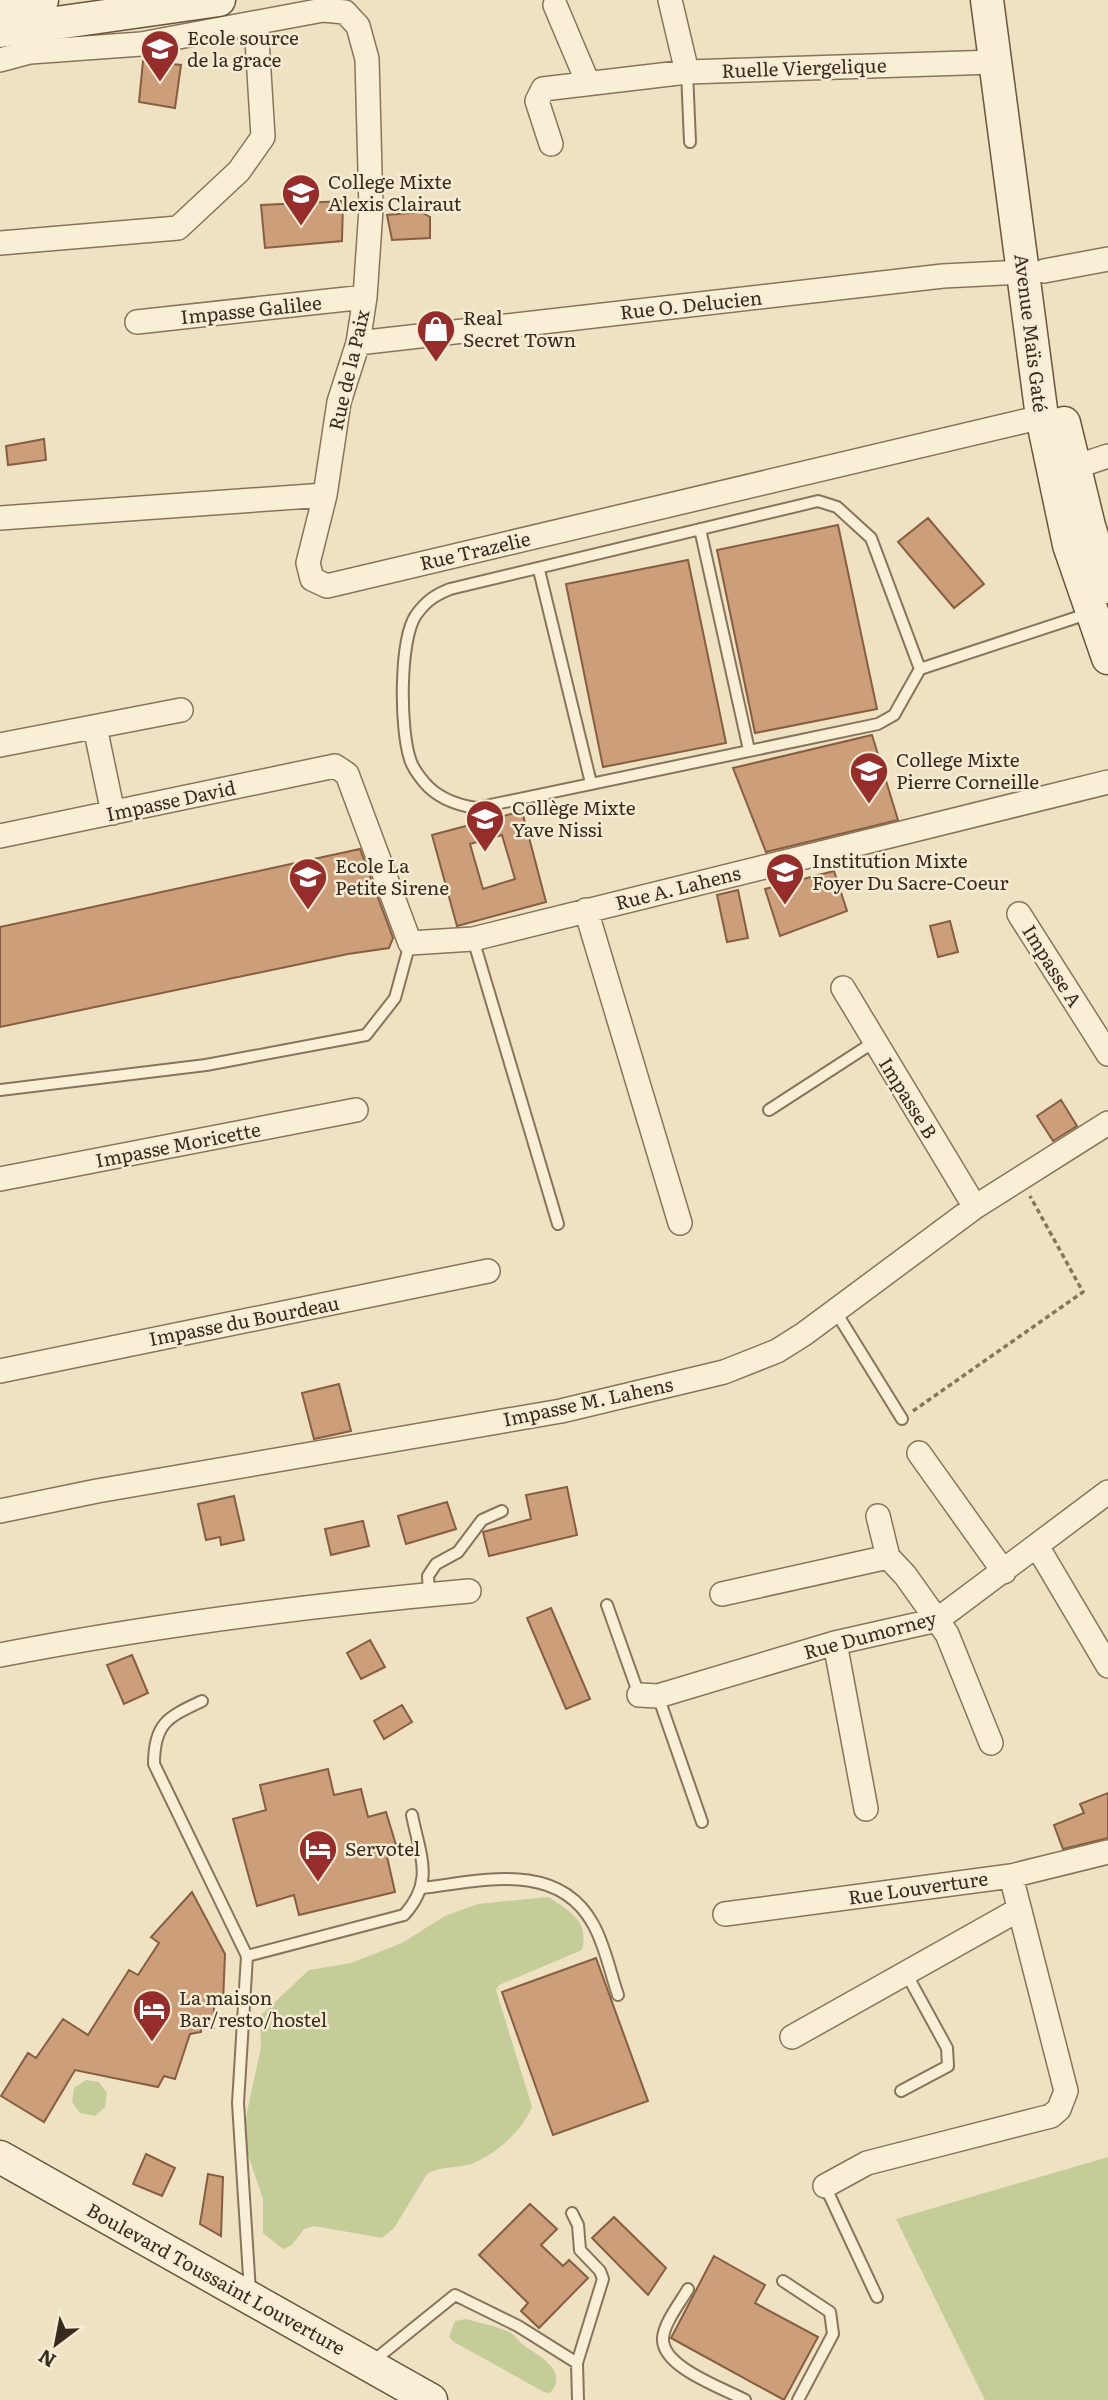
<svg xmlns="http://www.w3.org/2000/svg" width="1108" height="2400" viewBox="0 0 1108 2400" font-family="Literata,serif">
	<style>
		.green { fill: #c4cc97 }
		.building { fill: #cc9e79; stroke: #875e40; stroke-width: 2; fill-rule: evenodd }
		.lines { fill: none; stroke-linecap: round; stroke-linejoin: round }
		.service-casing { stroke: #88745a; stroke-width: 14 }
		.minor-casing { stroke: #88745a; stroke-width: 26 }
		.secondary-casing { stroke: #6a553d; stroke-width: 35 }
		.path { stroke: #88745a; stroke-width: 3.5; stroke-dasharray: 5 3.5; stroke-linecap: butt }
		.service { stroke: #f8efd6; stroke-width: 10 }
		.minor { stroke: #f8efd6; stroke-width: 23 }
		.secondary { stroke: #f8efd6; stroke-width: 32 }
		.labels { text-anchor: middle; stroke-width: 5; stroke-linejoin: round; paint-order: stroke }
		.poi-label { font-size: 19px; fill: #382b1e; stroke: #f5ecd3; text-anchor: start }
		.street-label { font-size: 19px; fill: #382b1e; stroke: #f5ecd3 }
	</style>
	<rect width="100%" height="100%" fill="#eee2c3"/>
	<!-- green -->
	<path class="green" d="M549,1897C571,1913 589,1920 582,1950L499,1985L496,1990L532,2107C522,2130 500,2151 476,2162C461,2169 442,2165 427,2174L394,2228L382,2238L314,2226L304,2229L292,2245L283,2249L263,2233V2199L247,2152L244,2126L261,2047L260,2016L309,1970L351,1963L402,1943L445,1916L478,1904Z
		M86,2080L99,2082L107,2093L105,2107L95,2116L80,2113L72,2102L74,2088Z
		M1108,2157V2400H985L896,2219Z
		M466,2319C480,2323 496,2326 509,2332C515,2335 520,2343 526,2347C541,2357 569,2372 550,2393L544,2392L454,2342L449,2337L455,2321Z"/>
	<!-- building -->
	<path class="building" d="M143,61L181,65L175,108L139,102Z
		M343,201L342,241L265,248L261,205Z
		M421,212L430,217V238L392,240L387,215Z
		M44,439L46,460L8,465L6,446Z
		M928,518L984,584L954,608L898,542Z
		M838,525L877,709L755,733L717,550Z
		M688,560L726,743L603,767L566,584Z
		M872,735L898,820L766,852L733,768Z
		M522,811L546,902L457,926L432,835ZM502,835L515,879L483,889L470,844Z
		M360,849L393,938L389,948L348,954L0,1027V927Z
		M834,871L847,911L780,936L765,889Z
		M738,890L748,938L727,942L717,895Z
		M950,921L958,952L938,957L930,926Z
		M1061,1100L1077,1126L1053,1141L1037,1116Z
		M339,1384L351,1431L314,1439L302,1393Z
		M567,1487L577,1535L489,1556L483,1532L531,1519L526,1495Z
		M234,1496L244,1540L221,1545L220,1537L206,1540L198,1504Z
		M447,1502L456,1529L406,1544L398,1516Z
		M363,1521L369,1546L331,1555L325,1529Z
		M551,1608L590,1699L566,1709L527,1618Z
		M370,1640L385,1667L361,1679L347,1653Z
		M132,1655L148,1693L124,1704L107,1665Z
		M402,1705L412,1722L384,1739L374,1721Z
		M328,1769L334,1795L361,1789L368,1817L386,1812L396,1845L385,1848L395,1892L299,1915L294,1895L257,1906L233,1819L266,1810L260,1785Z
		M1108,1793V1838L1063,1849L1054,1825L1084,1813L1080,1804Z
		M192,1892L225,1954L223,2003L214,2002V2028L201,2027V2032L190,2034L175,2079L164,2076L158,2087L75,2070L44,2122L1,2096L28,2053L36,2058L63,2019L88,2035L129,1970L138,1975L159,1943L151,1937Z
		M596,1958L648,2101L553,2135L502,1992Z
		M146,2154L175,2168L162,2196L133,2184Z
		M208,2174L223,2177L221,2236L200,2224Z
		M530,2204L557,2229L541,2245L563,2266L569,2260L588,2278L539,2328L521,2311L528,2303L479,2255Z
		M614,2217L666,2268L648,2295L592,2238Z
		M714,2256L765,2285L755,2303L818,2337L784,2400L671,2338Z"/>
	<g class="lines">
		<!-- service casing -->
		<g class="service-casing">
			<path id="service" d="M687,72L690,142
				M700,529L749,750
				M539,570L591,783
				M920,669L871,538L837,507L818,501L450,589C435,595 426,601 416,615C399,640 400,730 410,759C412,767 419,776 424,782C437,798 457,805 476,808L878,724L894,715L920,669L1090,613
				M473,939L558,1224
				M0,1090L206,1065L366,1035L395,998L410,943
				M769,1110L874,1042
				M834,1309L902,1419
				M429,1594L428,1576L436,1564L458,1552L482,1520L502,1511
				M607,1605L639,1695
				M658,1696L702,1822
				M202,1701C168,1717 154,1723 154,1764L247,1956L238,2103L250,2292
				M423,1888C481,1881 558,1860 593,1924C605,1945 610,1972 618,1995
				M247,1956L404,1915C435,1881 420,1856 412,1815
				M901,2091L948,2066L947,2048L906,1973
				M825,2186L877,2297
				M572,2213L578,2225L580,2250L600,2271L603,2279L577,2363
				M783,2281L830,2312L833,2334L798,2400
				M688,2289C680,2303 664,2323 663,2338C661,2367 723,2388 745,2400
				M372,2362L455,2295L518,2326L577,2363L578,2400"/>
		</g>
		<!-- minor casing -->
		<g class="minor-casing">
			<path id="minor" d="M670,0L687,72L995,62
				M555,5L588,83
				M0,60L30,52L141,44L323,10L345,12L358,26L367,59L371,209L365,297L358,343L339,402L325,495
				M551,144L537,101L543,89L687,72
				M0,243L178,228L239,171L263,137L256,23
				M1044,271L1108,259
				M137,322L365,297
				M358,343L943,276L1024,272
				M1075,467L1108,456
				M0,518L325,495L308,563L312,579L327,586L1042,417
				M95,727L113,813
				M0,745L181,710
				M0,836L335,766L347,774L410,943L473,939L1108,782
				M586,910L680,1223
				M1019,914L1108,1054
				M843,988L975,1207
				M0,1179L356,1110
				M0,1371L488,1271
				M919,1453L1004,1572
				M0,1511L97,1491L561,1411L724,1372L777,1351L804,1334L975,1207L1108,1123
				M878,1516L888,1557L905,1575L947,1634L991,1743
				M1037,1546L1108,1666
				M722,1594L888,1557
				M835,1643L866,1809
				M0,1655C154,1625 312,1605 469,1591
				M639,1695L658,1696L835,1643L937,1620L1108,1492
				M725,1914L1011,1876L1108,1852
				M792,2037L1018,1910
				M825,2186L867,2163L1051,2116L1059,2109L1066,2091L1011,1876"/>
		</g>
		<!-- secondary casing -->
		<g class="secondary-casing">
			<path id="secondary" d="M987,0L1042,417L1069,545L1108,658
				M0,7L42,0
				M0,31L219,0
				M1064,423L1089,526L1108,587
				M0,2157L431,2400"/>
		</g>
		<!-- path -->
		<path class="path" d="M913,1411L1083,1292L1030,1196"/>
		<!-- service -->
		<use href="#service" class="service"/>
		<!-- minor -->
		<use href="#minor" class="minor"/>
		<!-- secondary -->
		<use href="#secondary" class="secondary"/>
	</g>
	<!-- icons -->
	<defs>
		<g id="school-pin" transform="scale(2.0125)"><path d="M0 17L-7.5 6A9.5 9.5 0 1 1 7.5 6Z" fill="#962d2a" stroke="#f5ecd3"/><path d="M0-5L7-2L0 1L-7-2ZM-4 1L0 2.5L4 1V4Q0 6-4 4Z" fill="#fff"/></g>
		<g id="shop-pin" transform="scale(2.0125)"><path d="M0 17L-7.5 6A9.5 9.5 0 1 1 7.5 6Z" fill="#962d2a" stroke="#f5ecd3"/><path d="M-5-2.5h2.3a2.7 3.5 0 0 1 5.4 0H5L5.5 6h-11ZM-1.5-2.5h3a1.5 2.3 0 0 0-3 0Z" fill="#fff"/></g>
		<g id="hotel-pin" transform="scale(2.0125)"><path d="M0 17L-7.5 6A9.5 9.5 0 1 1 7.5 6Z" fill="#962d2a" stroke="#f5ecd3"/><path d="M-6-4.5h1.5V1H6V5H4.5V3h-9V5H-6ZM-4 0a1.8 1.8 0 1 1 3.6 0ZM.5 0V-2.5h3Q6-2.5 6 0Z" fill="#fff"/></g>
	</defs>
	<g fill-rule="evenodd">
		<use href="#school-pin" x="160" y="49"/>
		<use href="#school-pin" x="301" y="193"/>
		<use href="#shop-pin" x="436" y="329"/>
		<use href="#school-pin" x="869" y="771"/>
		<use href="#school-pin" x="485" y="819"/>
		<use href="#school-pin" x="785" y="872"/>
		<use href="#school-pin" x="308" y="877"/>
		<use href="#hotel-pin" x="318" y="1849"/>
		<use href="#hotel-pin" x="152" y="2009"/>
	</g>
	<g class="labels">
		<!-- poi labels -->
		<g class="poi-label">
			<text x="187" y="45">Ecole source<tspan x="187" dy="22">de la grace</tspan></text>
			<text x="328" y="189">College Mixte<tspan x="328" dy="22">Alexis Clairaut</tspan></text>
			<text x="463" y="325">Real<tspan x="463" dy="22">Secret Town</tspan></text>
			<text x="896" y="767">College Mixte<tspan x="896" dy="22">Pierre Corneille</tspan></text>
			<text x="512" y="815">Collège Mixte<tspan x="512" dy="22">Yave Nissi</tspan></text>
			<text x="812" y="868">Institution Mixte<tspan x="812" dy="22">Foyer Du Sacre-Coeur</tspan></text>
			<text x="335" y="873">Ecole La<tspan x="335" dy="22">Petite Sirene</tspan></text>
			<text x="345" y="1856">Servotel</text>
			<text x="179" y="2005">La maison<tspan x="179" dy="22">Bar/resto/hostel</tspan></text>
		</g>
		<!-- street labels -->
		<g class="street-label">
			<text transform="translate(804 68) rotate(-2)" y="7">Ruelle Viergelique</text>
			<text transform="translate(691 305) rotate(-6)" y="7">Rue O. Delucien</text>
			<text transform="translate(251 310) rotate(-6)" y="7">Impasse Galilee</text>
			<text transform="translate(1031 333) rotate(83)" y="7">Avenue Maïs Gaté</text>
			<text transform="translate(349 370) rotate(-77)" y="7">Rue de la Paix</text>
			<text transform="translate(475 551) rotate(-13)" y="7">Rue Trazelie</text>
			<text transform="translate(171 801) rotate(-12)" y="7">Impasse David</text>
			<text transform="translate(678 888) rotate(-14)" y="7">Rue A. Lahens</text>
			<text transform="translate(1052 966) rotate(58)" y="7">Impasse A</text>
			<text transform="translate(908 1098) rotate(58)" y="7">Impasse B</text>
			<text transform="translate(178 1145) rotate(-11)" y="7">Impasse Moricette</text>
			<text transform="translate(244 1321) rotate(-11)" y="7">Impasse du Bourdeau</text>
			<text transform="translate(588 1402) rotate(-12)" y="7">Impasse M. Lahens</text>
			<text transform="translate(870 1635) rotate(-15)" y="7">Rue Dumorney</text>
			<text transform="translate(918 1888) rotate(-8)" y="7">Rue Louverture</text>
			<text transform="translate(216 2279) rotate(29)" y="7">Boulevard Toussaint Louverture</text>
		</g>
	</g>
	<!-- north arrow -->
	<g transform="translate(56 2344) rotate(212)" stroke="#f5ecd3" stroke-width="5" paint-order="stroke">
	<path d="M0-5L12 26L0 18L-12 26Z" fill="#382b1e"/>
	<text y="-10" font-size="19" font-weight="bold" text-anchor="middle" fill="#382b1e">N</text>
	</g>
</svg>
